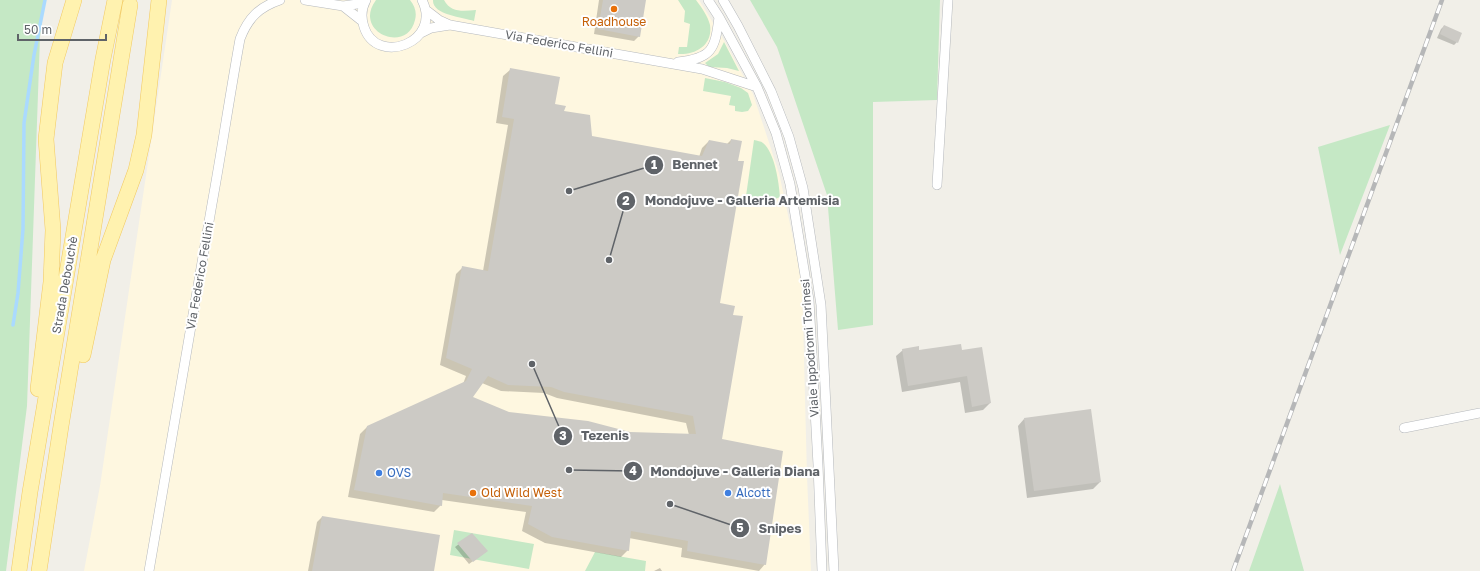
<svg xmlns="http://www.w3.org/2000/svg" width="1480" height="571" viewBox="0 0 1480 571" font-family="'Golos Text',sans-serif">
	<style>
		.commercial { fill: #fef7e0 }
		.green { fill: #c5e8c5 }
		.shadow { fill: #0003; fill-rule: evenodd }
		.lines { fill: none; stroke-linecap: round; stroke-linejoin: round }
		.stream { stroke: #aadaff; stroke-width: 3.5 }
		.building { fill: #cccac5; fill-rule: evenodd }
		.street-casing { stroke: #b5b8bc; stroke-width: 10 }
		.primary-casing { stroke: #f2c960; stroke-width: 16 }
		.street { stroke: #fff; stroke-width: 9 }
		.primary { stroke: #fff2af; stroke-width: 15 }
		.rail-casing { stroke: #b6b7b8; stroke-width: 4.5 }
		.rail { stroke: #fff; stroke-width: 3; stroke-dasharray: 9; stroke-linecap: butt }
		.food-dot { fill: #e8710a; stroke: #fff; stroke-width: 1.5 }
		.shop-dot { fill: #3f7fe0; stroke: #fff; stroke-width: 1.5 }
		.labels { text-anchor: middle; stroke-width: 4; stroke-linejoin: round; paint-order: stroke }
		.food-label { font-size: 12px; fill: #c56008; stroke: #fff }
		.street-label { font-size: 12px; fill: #5f6368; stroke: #fff }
		.shop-label { font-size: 12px; fill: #366cbe; stroke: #fff; text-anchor: start }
		.leader { fill: none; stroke: #5f6368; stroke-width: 1.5 }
		.callout-dot { fill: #5f6368; stroke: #fff; stroke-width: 1.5 }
		.mark-label { font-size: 12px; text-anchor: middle; font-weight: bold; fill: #fff }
		.callout-label { font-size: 13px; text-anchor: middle; font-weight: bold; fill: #5f6368; stroke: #fff; stroke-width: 4; stroke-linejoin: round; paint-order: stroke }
	</style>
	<rect width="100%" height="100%" fill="#f1efe8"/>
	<!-- commercial -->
	<path class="commercial" d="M172,0H699L725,42L753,94L779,173L802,280L807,476L811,571H84L100,486Z"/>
	<!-- green -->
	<path class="green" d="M0,0H44L40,37L27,406L6,571H0Z
		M376,0H410C415,6 417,13 415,20C407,55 352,32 376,0Z
		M433,0H444C451,13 463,11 476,10L474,21C463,17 432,15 433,0Z
		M678,0H696C701,7 708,16 710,25C713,45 696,55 678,54L679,47H687L690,24L684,22L685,11Z
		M750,0H940L937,100L873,102V325L838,330L827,195L777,47Z
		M724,42L739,71L727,68L709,67L705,63L718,54Z
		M705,78L725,82L741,88L748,93L752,105L748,111L742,112L735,111V106L729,105L731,96L703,91Z
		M1390,125L1340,255L1318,147Z
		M754,140C757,141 761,141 763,143C775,153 779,183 780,197L773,200L746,196Z
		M1280,484L1304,571H1249Z
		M454,530L534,544L529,569L450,555Z
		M595,552L646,561L645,571H585Z"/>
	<!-- shadow -->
	<path class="shadow" d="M599,0H645L639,36L634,41L594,34Z
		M1444,26L1457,42L1454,45L1437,38L1441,29Z
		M510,70L591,137L699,157L702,148L709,141L727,144L731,140L737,162L719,304L720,440L765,564L759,571L681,557L682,548L629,538L628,550L621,557L545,543L522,531L526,512L442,500L441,505L434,512L348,497L360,434L367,427L463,384L466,376L440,365L456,274L463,267L483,271L508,125L496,123L503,76ZM482,383L501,391L544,393L557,398L686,423L689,435L630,433L509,413L471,398Z
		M903,350L919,352L961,351L990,403L983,410L965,413L960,382L902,392L896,356Z
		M1024,419L1100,482L1093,489L1027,498L1018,426Z
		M322,517L432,571H308L317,522Z
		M472,534L487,551L469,564L455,547Z
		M660,568L662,571H654Z"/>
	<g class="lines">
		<!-- stream -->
		<path class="stream" d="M13,325L18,293L23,229L24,123L34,55L45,0"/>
	</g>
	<!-- building -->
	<path class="building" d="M603,0H646L640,37L598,29Z
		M1444,25L1462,33L1458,43L1440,34Z
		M510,68L560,77L555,104L566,106L564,111L590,115L592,136L702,156L709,140L730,144L731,139L742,141L738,161H744L720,303L735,306L733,315L743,316L722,439L783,451L766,565L687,551L688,541L631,531L629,551L552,537L528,524L532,506L443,493L442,506L354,490L367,426L466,381L472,369L446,358L462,266L488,271L514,119L502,117ZM488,376L508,385L551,387L564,392L693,416L696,434L630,432L588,421L509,412L473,397Z
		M961,344L962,350L982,347L991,403L972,407L967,376L908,386L902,349L919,346V350Z
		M1091,409L1101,482L1034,491L1024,418Z
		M322,516L440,535L434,571H312Z
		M472,533L488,551L473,562L457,543Z"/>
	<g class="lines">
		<!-- street casing -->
		<g class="street-casing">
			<path id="street" d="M305,0L343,6L364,3
				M366,0C361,9 361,18 364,27C377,67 443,42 422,0
				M708,0L719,17L757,87L776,133L790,184L809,300L818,465L822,571
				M723,0L738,26L771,91L789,137L803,188L821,305L834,571
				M343,6L362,21
				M426,10L439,20L450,25L702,69L757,87
				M421,33L431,28L450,25
				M678,62C712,58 715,50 719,17
				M937,185L948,0
				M1404,428L1480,413
				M149,571C170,448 191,326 212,204C222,149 230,94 240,39C248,18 259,7 280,0"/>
		</g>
		<!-- primary casing -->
		<g class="primary-casing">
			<path id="primary" d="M83,355L103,260L136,170L144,135L159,0
				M38,389L51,282L53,230L46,139L55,63L74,0
				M19,571L30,492L103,59L115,0
				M39,571L61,426L130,5"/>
		</g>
		<!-- street -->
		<use href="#street" class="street"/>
		<!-- primary -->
		<use href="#primary" class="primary"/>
		<!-- rail casing -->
		<g class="rail-casing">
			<path id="rail" d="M1233,571L1442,0"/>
		</g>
		<!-- rail -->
		<use href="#rail" class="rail"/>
	</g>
	<!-- markers -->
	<g class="food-dot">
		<circle cx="614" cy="9" r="4"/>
		<circle cx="473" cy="493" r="4"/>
	</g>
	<g class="shop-dot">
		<circle cx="379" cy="473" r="4"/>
		<circle cx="728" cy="493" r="4"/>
	</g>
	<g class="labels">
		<!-- food labels -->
		<g class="food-label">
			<text x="614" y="26">Roadhouse</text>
			<text x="481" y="497" text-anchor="start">Old Wild West</text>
		</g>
		<!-- street labels -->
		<g class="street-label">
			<text transform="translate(559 44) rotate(10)" y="4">Via Federico Fellini</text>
			<text transform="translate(200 276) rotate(-80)" y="4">Via Federico Fellini</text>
			<text transform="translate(65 285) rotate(-80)" y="4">Strada Debouchè</text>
			<text transform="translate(810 348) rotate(-94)" y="4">Viale Ippodromi Torinesi</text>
		</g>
		<!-- shop labels -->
		<g class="shop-label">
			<text x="387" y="477">OVS</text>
			<text x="736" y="497">Alcott</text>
		</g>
	</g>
	<!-- callouts -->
	<path class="leader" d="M569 191L654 165M609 260L626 201M532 364L563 436M569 470L633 471M670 504L740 528"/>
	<g class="callout-dot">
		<circle cx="569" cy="191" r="4"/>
		<circle cx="609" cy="260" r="4"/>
		<circle cx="532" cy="364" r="4"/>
		<circle cx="569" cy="470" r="4"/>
		<circle cx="670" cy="504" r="4"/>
		<circle cx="654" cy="165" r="10"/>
		<circle cx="626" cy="201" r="10"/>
		<circle cx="563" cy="436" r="10"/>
		<circle cx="633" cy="471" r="10"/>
		<circle cx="740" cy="528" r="10"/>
	</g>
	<g class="mark-label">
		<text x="654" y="169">1</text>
		<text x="626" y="205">2</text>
		<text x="563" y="440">3</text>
		<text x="633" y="475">4</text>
		<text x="740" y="532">5</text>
	</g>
	<g class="callout-label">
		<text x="695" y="169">Bennet</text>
		<text x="742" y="205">Mondojuve - Galleria Artemisia</text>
		<text x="605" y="440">Tezenis</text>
		<text x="735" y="476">Mondojuve - Galleria Diana</text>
		<text x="780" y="533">Snipes</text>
	</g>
	<!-- scale -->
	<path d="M18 34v6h88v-6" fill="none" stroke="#5f6368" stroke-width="2"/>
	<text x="24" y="34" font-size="12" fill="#5f6368" stroke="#ffffff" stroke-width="3" paint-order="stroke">50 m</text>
</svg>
